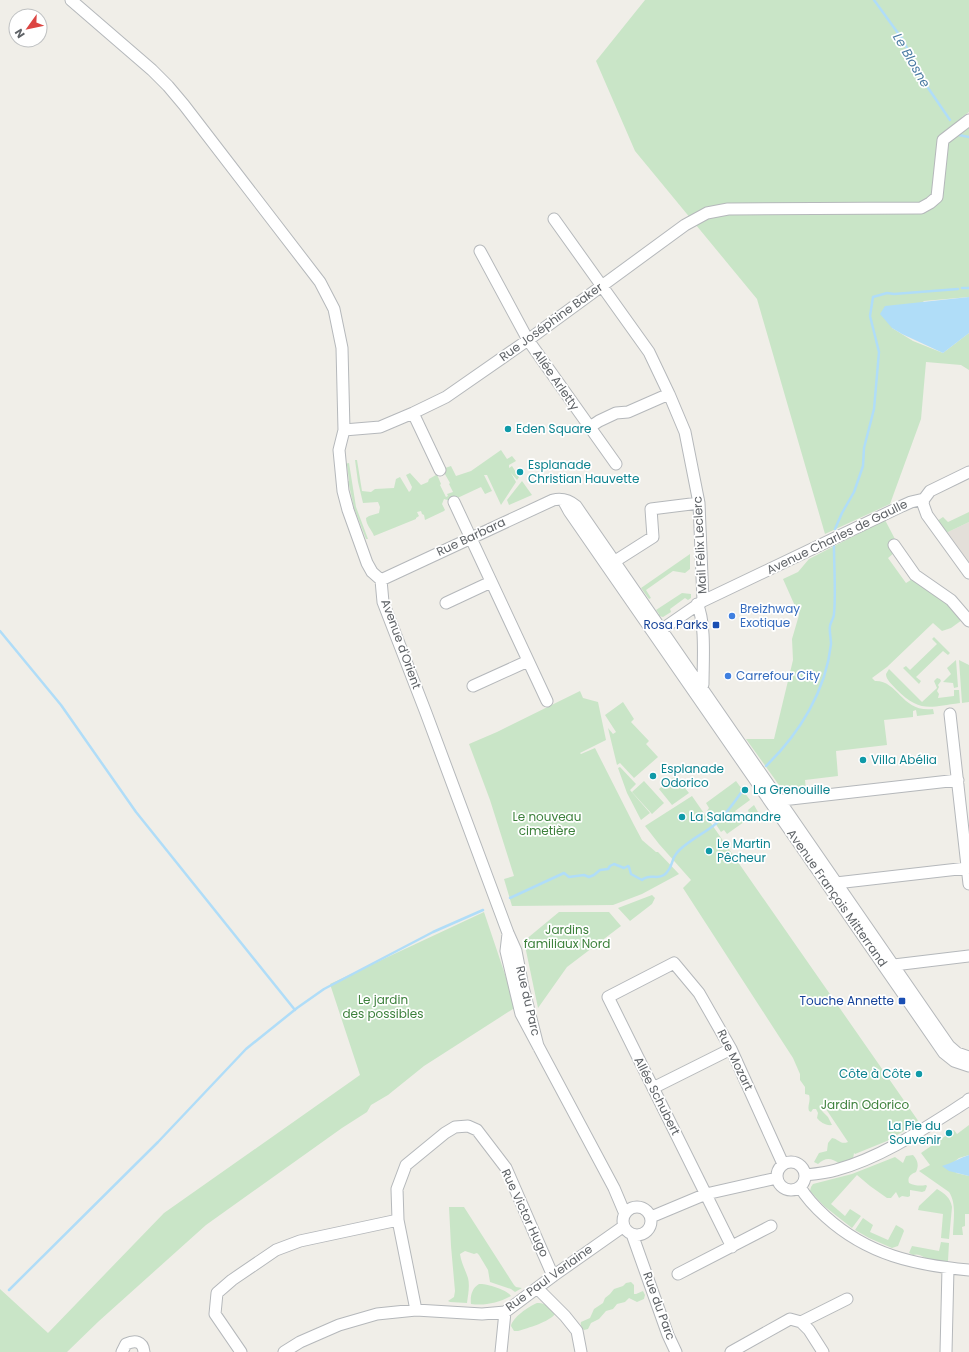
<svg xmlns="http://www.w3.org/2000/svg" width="969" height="1352" viewBox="0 0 969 1352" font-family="Poppins,sans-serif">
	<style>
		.education { fill: #e3dfd9 }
		.green { fill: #c9e5c7 }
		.water { fill: #b0ddf8 }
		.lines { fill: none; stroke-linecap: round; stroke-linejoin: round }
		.stream { stroke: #b0ddf8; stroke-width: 2.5 }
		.minor-casing { stroke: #b5b8bb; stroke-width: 13 }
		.minor { stroke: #fff; stroke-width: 11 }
		.culture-dot { fill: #0f9aa8; stroke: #fff; stroke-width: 1.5 }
		.shop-dot { fill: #3f7fe0; stroke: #fff; stroke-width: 1.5 }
		.transit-dot { fill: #1a4fb4; stroke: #fff; stroke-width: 1.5 }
		.labels { text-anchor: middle; stroke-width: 3.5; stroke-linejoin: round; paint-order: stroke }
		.street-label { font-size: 12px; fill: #5f6367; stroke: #fff }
		.culture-label { font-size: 12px; fill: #0d838f; stroke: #fff; text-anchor: start }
		.shop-label { font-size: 12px; fill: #366cbe; stroke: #fff; text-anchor: start }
		.transit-label { font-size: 12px; fill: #164399; stroke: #fff; text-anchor: end }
		.park-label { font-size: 12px; fill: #3d813c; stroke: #fff }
		.water-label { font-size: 13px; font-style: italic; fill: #497aa2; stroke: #fff }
	</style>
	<rect width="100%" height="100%" fill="#f0eee8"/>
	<!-- education -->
	<path class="education" d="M969,522V565L946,533Z"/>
	<!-- green -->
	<path class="green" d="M645,0H969V112L962,117L969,127V297L924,301L892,328L913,341L943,353L969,333V370L961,365L926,362L921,419L890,504L825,534L757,299L635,151L596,61Z
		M501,450L507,459L512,456L516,461L509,465V468L512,466L519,477L517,480L511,473L516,482L501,505L487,475H484L492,491L485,494L481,487L451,501L444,499L442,504L445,510L444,511L425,520L424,515L422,514L421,511L417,512L419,516L416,518V519L374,536C372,530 366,525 366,518L369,516L379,513L380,507L378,502L363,503L358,482L355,460H357L362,491L371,492L375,489L394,488L396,479L400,477L409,492L411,490L412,487L406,475L410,473L421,485L428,482L429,479L436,475V472L441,484L440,485L446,497L448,496L447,494L453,492L449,484L450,483L442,469L451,466L456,476L471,471Z
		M349,463L356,507L368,539H366L354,508L349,485H346V482L349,481L347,465H344V464Z
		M522,481L532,495L509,505L507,500Z
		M969,512V522L946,533L937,521L943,517L948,522Z
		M885,520L896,541L894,553L888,558L906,583L914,578L949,603L962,620L951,628L942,631L933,623L887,667L872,678L875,681C898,680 902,713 933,709L934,714L917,716L916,710L913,711V717L884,720L887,745L836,751L838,776L805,780L806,790L784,792L746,739H774L793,660L792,639L799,615L783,579L798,572L809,559Z
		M690,554V569L685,573L673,571L646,590L651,598L649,599L641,588Z
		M682,593L691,594V598L688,600L685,598L670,609L671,612L663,617L659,616L657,615L659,614L656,610Z
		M934,637L950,653L948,655L943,651L916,677L921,681L919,684L903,668L906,666L910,670L937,644L932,639Z
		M956,660L958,687L954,688L953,683L943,682L951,674L947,668Z
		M959,660L969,665V702L962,703Z
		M889,669L922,702L937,688L934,681L937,678L940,679L941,681L938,685L939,687L937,691L939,694L938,698L954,696V690H959L960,703C929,707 920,713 896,689C892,684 886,680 886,674Z
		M580,691L583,698L598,702L606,740L580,753L581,754L595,748L634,825L642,840L656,852H658L679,874L642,894L613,905L512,906L504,879L514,876L490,800L469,744L497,732Z
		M623,702L634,719L631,722L649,741L646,744L658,757L634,778L620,763L617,765L608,728L613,734L616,732L605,715Z
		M620,767L636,784L630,790L650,813L641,820L627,793L618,768Z
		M675,776L689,793L672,805L659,789Z
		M644,781L664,803L652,814L632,792Z
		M736,781L750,800L735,811L741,819L749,813L748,810L754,805L758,812L727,834L724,830L721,832L707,811L709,808L706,803Z
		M692,796L919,1122L887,1141L855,1154L854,1153L853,1159L840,1164C831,1158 826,1157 818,1164L814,1162L819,1153L827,1151L828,1143L832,1138C839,1139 840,1145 848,1142L824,1106L822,1111L828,1117L832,1125C826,1126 820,1122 817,1118L818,1113L816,1109H813L811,1112L809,1111C807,1106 811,1101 809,1095L805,1094V1087L800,1080V1074L793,1058L683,888L691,880L659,844L645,826Z
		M652,895L655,898L652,904L630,921L618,908Z
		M484,912L516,1007L424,1066L388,1095L371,1105L367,1112L342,1128L206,1225L99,1321L67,1352H0V1289L48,1333L164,1213L360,1075L330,984Z
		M559,912H609L621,926L567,967L538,1008L524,941Z
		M969,1125V1155L959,1158L954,1162L956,1173L969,1176V1214H965V1226L962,1227L963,1235H953C953,1221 957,1204 949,1192L919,1171L930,1165L921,1153L954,1130L957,1134Z
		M913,1155C918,1160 919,1166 916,1172C911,1174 907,1177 909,1183C915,1186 921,1186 926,1185L927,1186L925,1191L922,1192L910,1190V1196L908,1197L902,1196L899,1198L896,1192L891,1198H887L870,1186L857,1175L831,1204L845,1216L850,1209L861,1216L852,1228L824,1206L810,1191L811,1187L813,1184L852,1174L895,1157L903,1163L906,1156Z
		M937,1189C945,1194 950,1197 952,1207L949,1239L941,1238L943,1214L918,1210L919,1206Z
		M449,1207H464L514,1285L516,1287L522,1288L515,1292L511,1289L490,1282L488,1270L479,1255L477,1253L474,1254L465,1251L460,1254C461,1262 465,1269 468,1278C470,1286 468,1295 467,1303L450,1302L448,1301L454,1297L455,1291L451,1246Z
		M863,1218L873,1225L870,1232L888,1240L896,1225L903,1229L904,1231L898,1246L892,1248L869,1238L855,1230Z
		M941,1242L949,1243L948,1261C944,1261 932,1261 928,1259C923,1257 919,1253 913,1255L909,1253L912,1246L939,1251Z
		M631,1282L634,1285V1294H636L643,1291L645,1295L644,1299L637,1302L629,1298L625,1302L617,1304L613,1309L606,1311L599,1319L591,1323L588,1329L584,1330C582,1328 580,1325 581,1322L590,1318L594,1309L603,1303L605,1298L610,1294L614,1289L623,1286L626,1283Z
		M479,1284C486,1283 508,1290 511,1296C499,1303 484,1306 471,1304C470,1296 472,1288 479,1284Z
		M537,1303C545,1302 550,1308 555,1314C549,1322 528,1328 518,1331H514L511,1326C513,1317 528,1307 537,1303Z"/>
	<!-- water -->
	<path class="water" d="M969,297V333L943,353L902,334L892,328L880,314L885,306Z
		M969,1155V1176L949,1171L942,1166C952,1163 960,1158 969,1155Z"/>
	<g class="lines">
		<!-- stream -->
		<path class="stream" d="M874,0L903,40L924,82L950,120
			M959,135L969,137
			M962,288H969
			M835,529L842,513L854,492L863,466L864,448L874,409L879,352L870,316L873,297L887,293L894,294L958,289
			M0,631L61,705L136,812L295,1010
			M766,766C799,734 826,691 831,644C831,638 829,631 830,626C831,621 834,618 834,614C836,592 834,569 834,546
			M510,898L564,873L569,877L584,875L589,877L594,875L600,870L608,869L610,866L614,864L624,868L628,866L629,867L631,874L642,880C649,873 657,880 664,875C673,868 671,860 676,854C684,843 703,834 713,826C723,819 736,800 743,790
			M9,1290L158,1142L246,1049L297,1008L324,989L433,932L483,910"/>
		<!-- minor casing -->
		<g class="minor-casing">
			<path id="minor" d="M71,0L152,70L168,86L184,105L320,282L334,309L342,348L344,430L339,450L343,491L348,510L367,563L372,572L381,580L383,602L426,713L508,933L516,951L523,987L538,1046
				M554,219L649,352L669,394L685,432L699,503L703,601L661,630L658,636
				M480,251L528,340L616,464
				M413,413L440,470
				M590,427L599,421L616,413L628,412L669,394
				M344,430L380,427L413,413L446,397L528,340L685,225L707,213L728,209L921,208L930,203L937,197L943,140L969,120
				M924,499L923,504L927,515L969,573
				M563,500L569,511L607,566L944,1053L954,1061L969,1066
				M454,502L547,701
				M894,545L915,575L951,600L969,621
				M609,565L653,537L651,509L699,503
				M381,580L553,500C562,498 569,500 576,506L949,1046L957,1053L969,1057
				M703,601L902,506L911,502L924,499L930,491L969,472
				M446,603L491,582
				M697,604C706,622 703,662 703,684L701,690
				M473,686L528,661
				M950,714L969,884
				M775,805L782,800L958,780
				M832,886L836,883L967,868
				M508,934L506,951L521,1014L614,1188L625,1214
				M889,968L894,965L969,956
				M653,1088L731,1049
				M777 1176a14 14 0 1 1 28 0a14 14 0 1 1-28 0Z
				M805,1175C815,1174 826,1173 836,1170C883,1157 925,1128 966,1102L969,1099
				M800,1187C807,1199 816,1208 826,1217C868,1255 915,1265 969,1270
				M623 1221a14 14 0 1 1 28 0a14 14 0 1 1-28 0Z
				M651,1217L706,1194L777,1178
				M632,1234L668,1335L676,1352
				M732,1247L608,997L674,963L699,993L731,1049L783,1164
				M678,1274L771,1226
				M537,1288L565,1316L577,1331L581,1352
				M416,1310L398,1220L397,1189L406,1165L445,1133L455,1127L468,1126L477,1130L506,1168L553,1276
				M801,1322L847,1299
				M122,1352L126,1344C135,1340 143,1341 144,1352
				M241,1352L215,1314L217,1293L232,1280L276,1250L300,1241L398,1220
				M284,1352L300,1342L339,1325L377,1314L416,1310L482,1314L505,1312L553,1276L624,1226
				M501,1352L505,1312
				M731,1352L790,1319L801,1322L809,1330L823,1352
				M946,1352L948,1268"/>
		</g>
		<!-- minor -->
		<use href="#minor" class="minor"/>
	</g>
	<!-- markers -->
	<g class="culture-dot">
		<circle cx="508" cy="429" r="4"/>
		<circle cx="520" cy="472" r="4"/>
		<circle cx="863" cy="760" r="4"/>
		<circle cx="653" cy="776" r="4"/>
		<circle cx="745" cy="790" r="4"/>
		<circle cx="682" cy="817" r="4"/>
		<circle cx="709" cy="851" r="4"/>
		<circle cx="919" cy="1074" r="4"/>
		<circle cx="949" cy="1133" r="4"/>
	</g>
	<g class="shop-dot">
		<circle cx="732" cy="616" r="4"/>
		<circle cx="728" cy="676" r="4"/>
	</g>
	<g class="transit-dot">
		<rect x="712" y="621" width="8" height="8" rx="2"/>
		<rect x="898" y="997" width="8" height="8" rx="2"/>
	</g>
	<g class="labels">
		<!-- street labels -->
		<g class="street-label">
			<text transform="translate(551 322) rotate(-36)" y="4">Rue Joséphine Baker</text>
			<text transform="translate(556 380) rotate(55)" y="4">Allée Arletty</text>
			<text transform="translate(471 537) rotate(-25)" y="4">Rue Barbara</text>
			<text transform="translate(837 537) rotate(-26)" y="4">Avenue Charles de Gaulle</text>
			<text transform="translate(700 545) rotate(-93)" y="4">Mail Félix Leclerc</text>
			<text transform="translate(401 644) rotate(70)" y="4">Avenue d'Orient</text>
			<text transform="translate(837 898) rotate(55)" y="4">Avenue François Mitterrand</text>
			<text transform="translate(528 1001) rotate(77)" y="4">Rue du Parc</text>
			<text transform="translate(735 1060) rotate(64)" y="4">Rue Mozart</text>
			<text transform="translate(657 1096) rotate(63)" y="4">Allée Schubert</text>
			<text transform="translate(525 1213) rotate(65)" y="4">Rue Victor Hugo</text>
			<text transform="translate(549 1278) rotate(-36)" y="4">Rue Paul Verlaine</text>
			<text transform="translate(659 1306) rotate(70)" y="4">Rue du Parc</text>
		</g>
		<!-- culture labels -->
		<g class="culture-label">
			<text x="516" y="433">Eden Square</text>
			<text x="528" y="469">Esplanade<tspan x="528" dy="14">Christian Hauvette</tspan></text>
			<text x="871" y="764">Villa Abélia</text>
			<text x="661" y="773">Esplanade<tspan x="661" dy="14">Odorico</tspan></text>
			<text x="753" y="794">La Grenouille</text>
			<text x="690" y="821">La Salamandre</text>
			<text x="717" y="848">Le Martin<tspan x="717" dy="14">Pêcheur</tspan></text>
			<text x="911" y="1078" text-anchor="end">Côte à Côte</text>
			<text x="941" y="1130" text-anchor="end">La Pie du<tspan x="941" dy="14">Souvenir</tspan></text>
		</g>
		<!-- shop labels -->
		<g class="shop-label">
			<text x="740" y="613">Breizhway<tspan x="740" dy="14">Exotique</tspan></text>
			<text x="736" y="680">Carrefour City</text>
		</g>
		<!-- transit labels -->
		<g class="transit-label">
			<text x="708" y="629">Rosa Parks</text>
			<text x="894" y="1005">Touche Annette</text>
		</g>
		<!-- park labels -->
		<g class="park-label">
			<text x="547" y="821">Le nouveau<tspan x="547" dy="14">cimetière</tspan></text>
			<text x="567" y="934">Jardins<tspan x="567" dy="14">familiaux Nord</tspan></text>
			<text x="383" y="1004">Le jardin<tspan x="383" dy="14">des possibles</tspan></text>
			<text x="865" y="1109">Jardin Odorico</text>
		</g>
		<!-- water labels -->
		<g class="water-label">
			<text transform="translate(912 60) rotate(60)" y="5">Le Blosne</text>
		</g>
	</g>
	<!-- north arrow -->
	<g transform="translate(28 28) rotate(237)"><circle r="19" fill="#ffffff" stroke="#bfc1c2"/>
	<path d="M0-3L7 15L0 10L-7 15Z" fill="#dc4542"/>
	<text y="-6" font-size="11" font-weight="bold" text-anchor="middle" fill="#5f6367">N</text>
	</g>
</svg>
